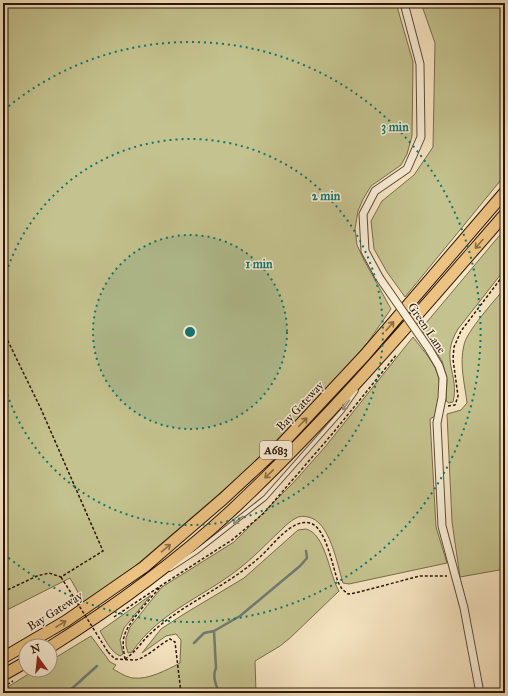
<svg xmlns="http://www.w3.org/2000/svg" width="508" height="696" viewBox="0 0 508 696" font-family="'IM FELL Great Primer',serif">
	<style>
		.green { fill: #c4c28e; stroke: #786c4a }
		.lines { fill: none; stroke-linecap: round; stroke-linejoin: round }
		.stream { stroke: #707a72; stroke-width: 2.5 }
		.service-casing { stroke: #5e4a35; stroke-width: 5.5 }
		.minor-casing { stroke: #5e4a35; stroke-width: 9 }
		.trunk-casing { stroke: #2b1606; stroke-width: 13 }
		.path { stroke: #2b1606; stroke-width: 1.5; stroke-dasharray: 3 2; stroke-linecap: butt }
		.service { stroke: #f9eed7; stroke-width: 3.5 }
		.minor { stroke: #f9eed7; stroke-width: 7 }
		.trunk { stroke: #ebc281; stroke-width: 11 }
		.minor-bridge-casing { stroke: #5e4a35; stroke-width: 9; stroke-linecap: butt }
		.path-bridge { stroke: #2b1606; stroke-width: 1.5; stroke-dasharray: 3 2; stroke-linecap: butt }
		.minor-bridge { stroke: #f9eed7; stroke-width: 7 }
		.oneway { stroke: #8b6c44 }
		.oneway2 { stroke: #9c8d79 }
		.ring { fill: none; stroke: #0f766e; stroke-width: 2; stroke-dasharray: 2 4 }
		.labels { text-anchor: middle; stroke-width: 3; stroke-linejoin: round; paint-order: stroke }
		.shield { fill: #f9eed7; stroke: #695745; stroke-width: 1 }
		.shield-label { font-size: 11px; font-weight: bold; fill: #2b1606 }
		.street-label { font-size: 12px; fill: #2b1606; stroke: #f9eed7 }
		.centre { fill: #0f766e; stroke: #f9eed7; stroke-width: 2 }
		.ring-label { font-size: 12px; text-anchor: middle; font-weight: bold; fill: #0f766e; stroke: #f9eed7; stroke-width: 3; stroke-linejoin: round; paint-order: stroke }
	</style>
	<rect width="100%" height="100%" fill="#f6e5c2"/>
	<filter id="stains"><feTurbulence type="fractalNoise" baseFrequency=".005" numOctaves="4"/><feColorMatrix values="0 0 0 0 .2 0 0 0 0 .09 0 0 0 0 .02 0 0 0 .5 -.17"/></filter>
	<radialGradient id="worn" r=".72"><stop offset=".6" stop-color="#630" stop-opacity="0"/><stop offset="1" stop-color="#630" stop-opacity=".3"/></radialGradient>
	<!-- green -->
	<path class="green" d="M3,3H396L413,62L412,136L407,154L401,165L371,186L363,199L358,211L355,229L357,245L364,260L391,309L368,342L340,375L306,411L243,473L212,500L127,573L84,603L70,578L3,612Z
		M421,3H505V175L405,297L387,272L374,249L371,221L382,201L414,175L433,147L435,43Z
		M505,229V269L458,329C439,360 460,374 453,402L449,403L446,401L447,380L442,361L421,329Z
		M505,288V569L460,577L452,522L447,414L461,410L467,403C465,385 459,364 464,345C466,332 495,300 505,288Z
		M413,337C437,368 446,375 435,416L430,419L436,527L447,563L349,584L343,583C337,564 330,521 308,517C304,516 299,516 296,518C290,521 284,527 279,532C268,542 258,553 246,563C209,595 160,610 132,652L128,653L126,646V638L130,627L162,587L234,542L293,483L325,447Z
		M306,529C326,534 329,575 339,591L290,638L280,646L255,661L256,693H3V690L35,670H50V661L91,636L110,662L116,665L113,669C120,673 126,677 133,678C148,680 167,670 180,663L181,640L176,634L166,636L142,653L161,629L184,614L244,578L298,530Z
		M151,595L124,628L120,640L123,654L120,656C110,651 106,641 100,631Z"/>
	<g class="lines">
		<!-- stream -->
		<path class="stream" d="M194,643L204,633L214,631
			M67,693L97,666
			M219,693C216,685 212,676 216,668L214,631L240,616L300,566L307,558L306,551"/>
		<!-- service casing -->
		<g class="service-casing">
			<path id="service" d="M170,569L196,552L265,498L342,411L356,391"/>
		</g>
		<!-- minor casing -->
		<g class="minor-casing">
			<path id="minor" d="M379,277L365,251L363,214L375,191L407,169L421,137L420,64L404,3
				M429,349L439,366L443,378L442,398L437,423L442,526L464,608L480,693"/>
		</g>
		<!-- trunk casing -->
		<g class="trunk-casing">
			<path id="trunk" d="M50,647C114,607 176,562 232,510C330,418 417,315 505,214
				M3,658L66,621L144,567L223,499L280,446L365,355L505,192
				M3,675L26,662"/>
		</g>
		<!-- path -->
		<path class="path" d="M3,321L6,337L41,409L103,551L61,577L49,573L37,576L3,592
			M448,406L455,405L458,396L453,359L454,347L461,331L505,273
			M114,617L162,585L232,540L264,513L333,433L397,354
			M108,652L115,659C121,659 128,660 135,660C145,659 160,644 170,639L175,642L181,693
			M50,658L54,656
			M125,659C136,652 142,641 151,633C184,603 228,586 261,556C273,545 292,518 310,523C326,527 333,568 338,582L342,589L348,594L355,593L420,576H447
			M125,659C124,652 122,645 124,637C127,623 151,598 161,586
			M3,687L13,681"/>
		<!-- service -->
		<use href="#service" class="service"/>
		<!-- minor -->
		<use href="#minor" class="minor"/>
		<!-- trunk -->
		<use href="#trunk" class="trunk"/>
		<!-- minor-bridge casing -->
		<g class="minor-bridge-casing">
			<path id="minor-bridge" d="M379,277L429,349"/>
		</g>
		<!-- path-bridge -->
		<path class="path-bridge" d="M61,577L108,652"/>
		<!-- minor-bridge -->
		<use href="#minor-bridge" class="minor-bridge"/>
	</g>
	<!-- one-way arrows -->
	<defs><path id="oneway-shaft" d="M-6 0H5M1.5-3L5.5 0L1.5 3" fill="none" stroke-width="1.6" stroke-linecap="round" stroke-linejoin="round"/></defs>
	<g class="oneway">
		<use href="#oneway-shaft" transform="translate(479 244) rotate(131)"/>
		<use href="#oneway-shaft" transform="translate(390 326) rotate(-49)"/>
		<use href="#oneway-shaft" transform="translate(303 422) rotate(-46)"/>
		<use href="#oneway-shaft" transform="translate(269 474) rotate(136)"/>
		<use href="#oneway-shaft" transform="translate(166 548) rotate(-40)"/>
		<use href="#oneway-shaft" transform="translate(61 624) rotate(-32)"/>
	</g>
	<g class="oneway2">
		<use href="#oneway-shaft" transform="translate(346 405) rotate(125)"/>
		<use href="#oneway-shaft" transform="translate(238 520) rotate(142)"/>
	</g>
	<!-- distance rings -->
	<circle cx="190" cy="332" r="97" fill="#0f766e" fill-opacity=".12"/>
	<g class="ring">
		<circle cx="190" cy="332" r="97"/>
		<path d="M3 284A193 193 0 1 1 3 380"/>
		<path d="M4 110A290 290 0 1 1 4 554"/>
	</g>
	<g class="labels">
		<!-- shield labels -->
		<rect class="shield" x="260" y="441" width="32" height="18" rx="3"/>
		<g class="shield-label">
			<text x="276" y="454">A683</text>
		</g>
		<!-- street labels -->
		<g class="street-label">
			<text transform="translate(427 328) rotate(56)" y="4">Green Lane</text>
			<text transform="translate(300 406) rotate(-47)" y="4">Bay Gateway</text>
			<text transform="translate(55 611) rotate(-32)" y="4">Bay Gateway</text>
		</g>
	</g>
	<circle cx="190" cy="332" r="6" class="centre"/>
	<g class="ring-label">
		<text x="395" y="131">3 min</text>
		<text x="326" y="200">2 min</text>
		<text x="259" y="268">1 min</text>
	</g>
	<!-- margin -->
	<rect width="508" height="696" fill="none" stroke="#f6e5c2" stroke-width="16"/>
	<rect x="4" y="4" width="500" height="688" fill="none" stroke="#2b1606" stroke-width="2"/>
	<rect x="8" y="8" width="492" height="680" fill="none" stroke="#2b1606"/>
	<!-- north arrow -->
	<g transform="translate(38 658) rotate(345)"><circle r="19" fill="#f9eed7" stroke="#a79883"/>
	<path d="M0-3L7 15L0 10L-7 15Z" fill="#8f2418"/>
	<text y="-6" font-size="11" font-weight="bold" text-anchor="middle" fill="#2b1606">N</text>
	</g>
	<rect width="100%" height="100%" filter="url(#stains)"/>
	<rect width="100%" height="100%" fill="url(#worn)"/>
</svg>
